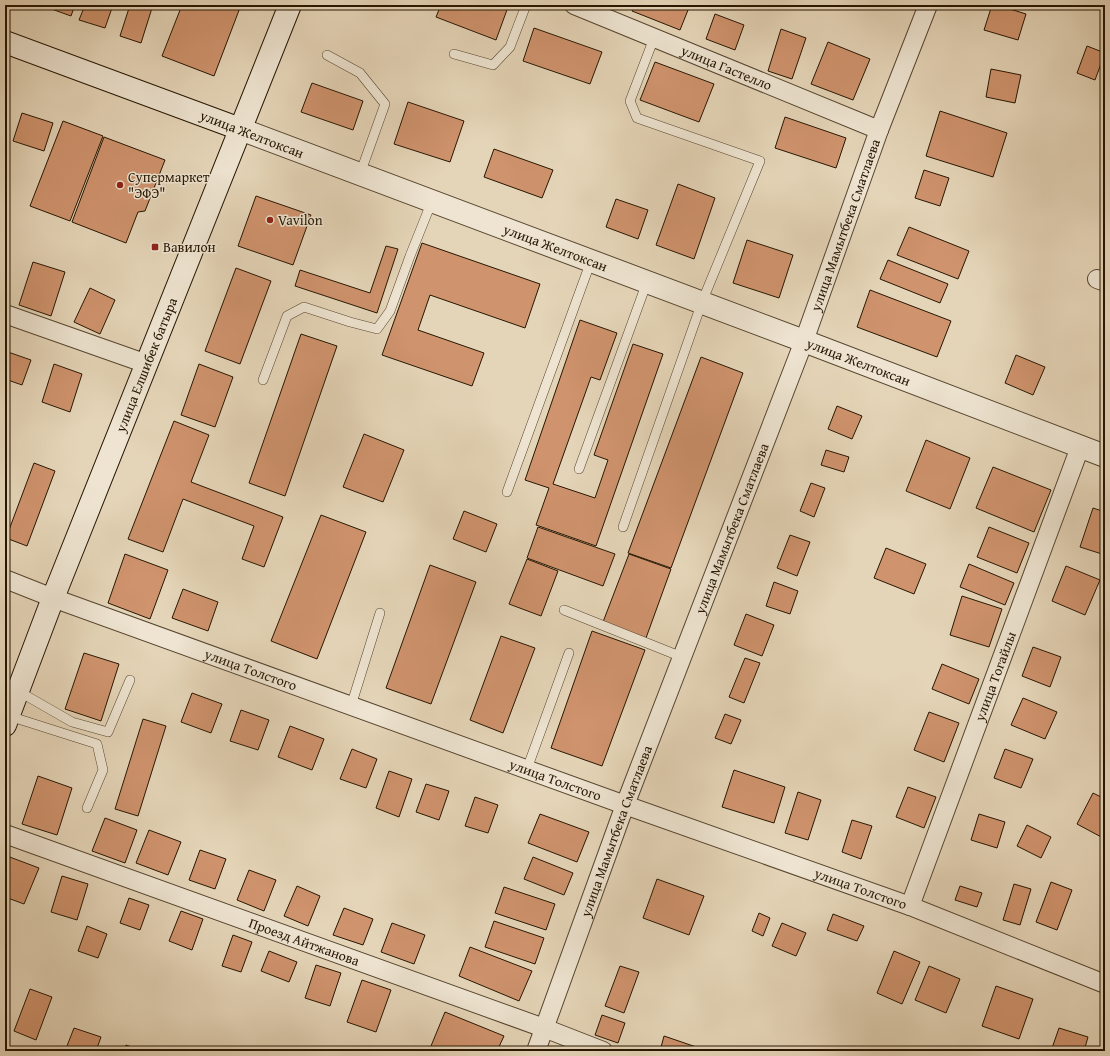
<svg xmlns="http://www.w3.org/2000/svg" width="1110" height="1056" viewBox="0 0 1110 1056" font-family="'Gentium Book Plus',serif">
	<style>
		.building { fill: #cf936d; stroke: #261602 }
		.lines { fill: none; stroke-linecap: round; stroke-linejoin: round }
		.service-casing { stroke: #564630; stroke-width: 10 }
		.minor-casing { stroke: #564630; stroke-width: 20 }
		.tertiary-casing { stroke: #564630; stroke-width: 24 }
		.secondary-casing { stroke: #261602; stroke-width: 24 }
		.service { stroke: #eee4d1; stroke-width: 9 }
		.minor { stroke: #eee4d1; stroke-width: 18 }
		.tertiary { stroke: #eee4d1; stroke-width: 22 }
		.secondary { stroke: #eee4d1; stroke-width: 22 }
		.poi-dot { fill: #8f2418; stroke: #eee4d1; stroke-width: 1.5 }
		.labels { text-anchor: middle; stroke-width: 3; stroke-linejoin: round; paint-order: stroke }
		.street-label { font-size: 14px; fill: #261602; stroke: #eee4d1 }
		.poi-label { font-size: 14px; fill: #261602; stroke: #eee4d1; text-anchor: start }
	</style>
	<rect width="100%" height="100%" fill="#e5d5b8"/>
	<filter id="stains"><feTurbulence type="fractalNoise" baseFrequency=".005" numOctaves="4"/><feColorMatrix values="0 0 0 0 .2 0 0 0 0 .09 0 0 0 0 .02 0 0 0 .5 -.17"/></filter>
	<radialGradient id="worn" r=".72"><stop offset=".6" stop-color="#630" stop-opacity="0"/><stop offset="1" stop-color="#630" stop-opacity=".3"/></radialGradient>
	<!-- building -->
	<path class="building" d="M47,5H75L71,16L46,7Z
		M85,5H113L105,28L79,20Z
		M130,5H142L152,8L141,43L120,36Z
		M182,5H241L214,76L162,56Z
		M441,5H501L508,7L496,40L436,17Z
		M635,5H690L680,30L632,11Z
		M992,5H997L1026,14L1018,40L984,30Z
		M715,14L744,25L735,50L706,39Z
		M534,28L602,52L590,84L523,61Z
		M781,29L806,38L792,79L768,71Z
		M828,42L870,59L853,100L811,84Z
		M1087,46L1105,53L1095,80L1077,73Z
		M655,62L714,84L699,122L640,100Z
		M991,69L1021,75L1015,103L986,97Z
		M312,83L363,101L353,130L301,112Z
		M408,102L464,121L450,162L394,144Z
		M940,111L1007,133L993,177L926,156Z
		M22,113L53,123L44,151L13,141Z
		M785,117L846,138L836,168L775,148Z
		M63,121L103,136L70,221L30,206Z
		M104,137L165,160L145,211L138,212L126,243L72,222Z
		M494,149L553,170L542,198L484,177Z
		M924,170L949,178L940,206L915,198Z
		M678,184L715,198L694,259L656,245Z
		M256,196L311,215L293,265L238,246Z
		M616,199L648,210L638,239L606,227Z
		M909,227L969,251L958,279L897,255Z
		M747,240L793,255L779,298L733,283Z
		M422,243L540,284L525,328L430,295L418,330L484,353L472,386L382,355Z
		M386,246L398,249L377,313L295,286L300,270L370,293Z
		M888,260L948,284L940,303L880,279Z
		M33,262L65,272L51,316L19,305Z
		M236,268L271,281L240,364L205,351Z
		M90,288L115,300L100,334L74,322Z
		M870,290L951,321L937,357L857,327Z
		M580,320L617,333L600,380L591,377L553,484L595,498L608,460L594,455L633,344L663,354L596,546L536,525L549,488L525,480Z
		M301,334L337,346L285,496L249,483Z
		M8,352L31,360L22,385L5,379V360Z
		M1016,355L1045,367L1033,395L1005,383Z
		M701,357L743,373L671,568L628,553Z
		M54,364L82,374L70,412L42,402Z
		M199,364L233,377L215,427L181,415Z
		M837,406L862,416L852,439L828,429Z
		M174,421L209,435L191,482L283,517L264,567L242,559L254,526L183,499L163,552L128,539Z
		M364,434L404,450L383,502L343,487Z
		M926,440L970,458L950,509L906,491Z
		M826,450L849,457L844,472L821,465Z
		M34,463L55,471L27,546L6,538Z
		M993,467L1051,490L1034,532L976,508Z
		M811,483L825,488L814,517L800,511Z
		M1093,508L1105,512V555L1080,547Z
		M464,511L497,524L486,552L453,539Z
		M321,515L366,532L317,659L271,641Z
		M538,527L615,554L603,586L527,558Z
		M989,527L1029,543L1017,573L977,557Z
		M790,535L810,542L797,576L777,568Z
		M886,548L926,564L914,594L874,578Z
		M125,554L168,570L150,619L108,603Z
		M629,554L671,569L646,638L603,622Z
		M527,559L558,571L541,616L509,604Z
		M969,564L1014,583L1005,605L960,587Z
		M430,565L476,582L431,704L386,688Z
		M1066,566L1100,580L1085,615L1052,601Z
		M774,582L798,591L790,614L766,606Z
		M183,589L218,602L208,631L172,618Z
		M962,596L1002,609L989,647L950,635Z
		M746,614L774,625L762,656L734,645Z
		M592,631L645,650L602,766L551,748Z
		M501,636L535,648L503,733L470,720Z
		M1033,647L1061,657L1050,687L1022,676Z
		M84,653L119,664L101,721L65,709Z
		M745,658L760,663L744,703L729,697Z
		M942,664L979,679L969,704L932,689Z
		M192,693L222,704L211,733L181,722Z
		M1023,698L1057,712L1045,739L1011,725Z
		M241,710L269,720L258,750L230,741Z
		M929,712L959,723L944,762L914,750Z
		M725,714L741,720L731,744L715,738Z
		M143,719L166,726L138,816L115,809Z
		M290,726L324,739L312,770L278,757Z
		M352,749L377,759L366,788L340,779Z
		M1005,749L1033,759L1021,788L994,778Z
		M734,770L785,787L774,823L722,807Z
		M389,771L412,779L399,817L376,808Z
		M38,776L72,788L57,835L22,824Z
		M426,784L449,791L439,820L416,812Z
		M908,787L936,797L924,828L896,817Z
		M798,792L821,800L808,840L785,833Z
		M1093,793L1105,799V839L1077,824Z
		M475,797L498,805L488,833L465,826Z
		M540,814L589,832L577,862L528,843Z
		M979,814L1005,822L997,848L971,840Z
		M105,818L137,830L125,863L92,851Z
		M852,820L872,826L861,859L842,852Z
		M1027,825L1051,837L1041,858L1017,846Z
		M149,830L181,842L168,875L136,863Z
		M200,850L226,859L215,889L189,880Z
		M7,856L39,868L24,904L5,897V860Z
		M533,857L573,873L564,895L524,879Z
		M249,870L276,880L264,911L237,900Z
		M62,876L88,884L77,920L51,912Z
		M657,879L704,896L689,935L643,918Z
		M1051,882L1072,890L1057,930L1036,922Z
		M1014,884L1031,889L1020,925L1003,920Z
		M297,886L320,896L308,926L284,916Z
		M960,886L982,893L977,907L955,900Z
		M504,887L555,904L546,930L495,913Z
		M129,898L149,905L140,930L120,923Z
		M344,908L373,919L363,945L333,935Z
		M181,911L203,919L192,950L169,941Z
		M759,913L770,918L763,936L752,931Z
		M833,914L864,926L857,941L827,930Z
		M494,921L544,938L535,964L485,947Z
		M392,923L425,935L414,964L381,952Z
		M782,923L806,933L796,956L772,946Z
		M87,926L107,934L98,958L78,951Z
		M233,935L252,942L241,972L222,966Z
		M470,947L532,971L519,1001L459,976Z
		M269,951L297,962L289,982L261,971Z
		M894,951L920,962L902,1004L877,993Z
		M316,965L341,973L330,1006L305,998Z
		M620,966L639,972L624,1013L605,1006Z
		M929,966L960,979L946,1013L915,1000Z
		M362,980L391,990L376,1032L347,1022Z
		M996,986L1033,999L1019,1039L982,1026Z
		M30,989L52,997L36,1040L14,1031Z
		M445,1012L504,1036L497,1051H442L431,1046Z
		M602,1015L625,1023L618,1043L595,1035Z
		M74,1028L101,1037L96,1051H65Z
		M1059,1028L1088,1037L1084,1051H1051Z
		M664,1036L708,1051H660Z
		M126,1045L143,1051H123Z"/>
	<g class="lines">
		<!-- service casing -->
		<g class="service-casing">
			<path id="service" d="M454,54L493,65L510,47L526,5
				M327,55L360,73L385,104L360,174
				M263,380L287,316L304,307L350,322L377,329L390,311L410,256L432,201
				M579,469L647,282
				M507,492L591,261
				M623,527L702,302L760,161L637,118L630,101L654,38
				M564,610L682,657
				M18,691L72,722L108,732L130,680
				M351,706L380,613
				M9,716L97,744L103,770L87,808
				M527,769L569,653"/>
		</g>
		<!-- minor casing -->
		<g class="minor-casing">
			<g id="minor">
				<path id="s1" d="M574,5L879,130"/>
				<path d="M1097,279L1105,282"/>
				<path d="M5,314L147,364"/>
				<path id="s2" d="M5,579L53,598L625,805L910,906L1105,984"/>
				<path id="s3" d="M5,834L544,1028L603,1051"/>
				<path id="s4" d="M910,906L1080,447"/>
				<path id="s5" d="M536,1051L625,805L804,341L879,130L928,5"/>
			</g>
		</g>
		<!-- tertiary casing -->
		<g class="tertiary-casing">
			<g id="tertiary">
				<path id="s6" d="M240,129L804,341L1105,456"/>
			</g>
		</g>
		<!-- secondary casing -->
		<g class="secondary-casing">
			<g id="secondary">
				<path d="M5,42L240,129"/>
				<path id="s7" d="M5,725L53,598L290,5"/>
			</g>
		</g>
		<!-- service -->
		<use href="#service" class="service"/>
		<!-- minor -->
		<use href="#minor" class="minor"/>
		<!-- tertiary -->
		<use href="#tertiary" class="tertiary"/>
		<!-- secondary -->
		<use href="#secondary" class="secondary"/>
	</g>
	<!-- markers -->
	<g class="poi-dot">
		<circle cx="120" cy="185" r="4"/>
		<circle cx="270" cy="220" r="4"/>
		<rect x="151" y="243" width="8" height="8" rx="2"/>
	</g>
	<g class="labels">
		<!-- street labels -->
		<g class="street-label">
			<text dy="5" stroke="none"><textPath href="#s1" startOffset="165">улица Гастелло</textPath></text>
			<text transform="translate(252 134) rotate(21)" y="5">улица Желтоксан</text>
			<text dy="5" stroke="none"><textPath href="#s5" startOffset="882">улица Мамытбека Сматлаева</textPath></text>
			<text dy="5" stroke="none"><textPath href="#s6" startOffset="337">улица Желтоксан</textPath></text>
			<text dy="5" stroke="none"><textPath href="#s6" startOffset="661">улица Желтоксан</textPath></text>
			<text dy="5" stroke="none"><textPath href="#s7" startOffset="387">улица Елшибек батыра</textPath></text>
			<text dy="5" stroke="none"><textPath href="#s5" startOffset="558">улица Мамытбека Сматлаева</textPath></text>
			<text dy="5" stroke="none"><textPath href="#s2" startOffset="262">улица Толстого</textPath></text>
			<text dy="5" stroke="none"><textPath href="#s4" startOffset="245">улица Тогайлы</textPath></text>
			<text dy="5" stroke="none"><textPath href="#s2" startOffset="586">улица Толстого</textPath></text>
			<text dy="5" stroke="none"><textPath href="#s5" startOffset="234">улица Мамытбека Сматлаева</textPath></text>
			<text dy="5" stroke="none"><textPath href="#s2" startOffset="910">улица Толстого</textPath></text>
			<text dy="5" stroke="none"><textPath href="#s3" startOffset="318">Проезд Айтжанова</textPath></text>
		</g>
		<!-- poi labels -->
		<g class="poi-label">
			<text x="128" y="182">Супермаркет<tspan x="128" dy="16">"ЭФЭ"</tspan></text>
			<text x="278" y="225">Vavilon</text>
			<text x="163" y="252">Вавилон</text>
		</g>
	</g>
	<!-- margin -->
	<rect width="1110" height="1056" fill="none" stroke="#e5d5b8" stroke-width="20"/>
	<rect x="6" y="6" width="1098" height="1044" fill="none" stroke="#261602" stroke-width="2"/>
	<rect x="10" y="10" width="1090" height="1036" fill="none" stroke="#261602"/>
	<rect width="100%" height="100%" filter="url(#stains)"/>
	<rect width="100%" height="100%" fill="url(#worn)"/>
</svg>
